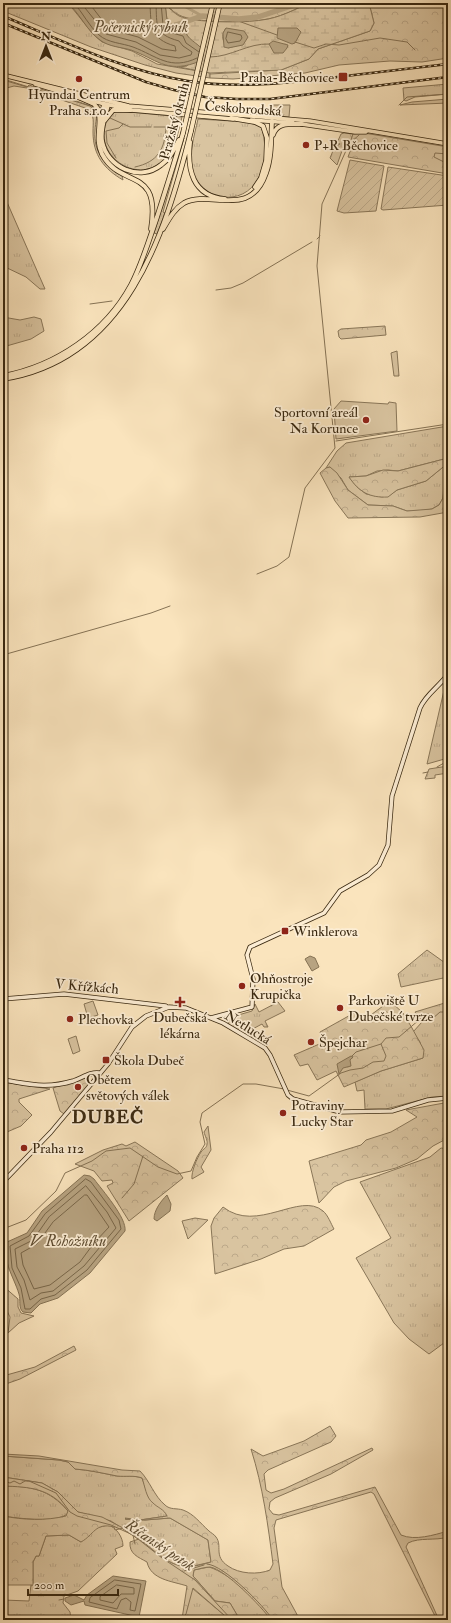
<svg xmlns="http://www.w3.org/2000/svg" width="451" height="1623" viewBox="0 0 451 1623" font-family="'IM FELL Double Pica',serif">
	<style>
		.grass { fill: url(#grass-tufts); stroke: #897658 }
		.forest { fill: url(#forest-crowns); stroke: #897658 }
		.wetland { fill: url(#wetland-marsh); stroke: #897658; fill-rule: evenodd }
		.garden { fill: url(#garden-furrows); stroke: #897658 }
		.pitch { fill: #d9c4a0; stroke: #897658 }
		.water { fill: #b8a482; stroke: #857254 }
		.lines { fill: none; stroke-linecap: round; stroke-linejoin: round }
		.shore { stroke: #786649; stroke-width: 1 }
		.stream { stroke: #857254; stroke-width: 1 }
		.canal { stroke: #b8a482; stroke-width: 3 }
		.river { stroke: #b8a482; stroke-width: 5.5 }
		.secondary-casing { stroke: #392810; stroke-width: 5 }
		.primary-casing { stroke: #392810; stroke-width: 5 }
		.highway-casing { stroke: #392810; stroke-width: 5.5 }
		.secondary { stroke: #fcedd4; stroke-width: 3.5 }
		.primary { stroke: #fae4bd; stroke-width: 3.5 }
		.highway { stroke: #fae4bd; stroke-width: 4 }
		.rail-casing { stroke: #392810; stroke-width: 2.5 }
		.rail { stroke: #fcedd4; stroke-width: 1; stroke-dasharray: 3; stroke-linecap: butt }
		.highway-bridge-casing { stroke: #392810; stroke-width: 5.5; stroke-linecap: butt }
		.highway-bridge { stroke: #fae4bd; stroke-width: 4 }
		.poi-dot { fill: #8f2418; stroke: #fcedd4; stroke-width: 1.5 }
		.labels { text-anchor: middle; stroke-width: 3.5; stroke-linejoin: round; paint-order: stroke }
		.poi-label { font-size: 14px; fill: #392810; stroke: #fcedd4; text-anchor: start }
		.street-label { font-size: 14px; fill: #392810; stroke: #fcedd4 }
		.water-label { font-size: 15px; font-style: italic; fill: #5f4d32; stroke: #fcedd4 }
		.district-label { font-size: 18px; font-weight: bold; letter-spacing: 1px; fill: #392810; stroke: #fcedd4 }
	</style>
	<defs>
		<pattern id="grass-tufts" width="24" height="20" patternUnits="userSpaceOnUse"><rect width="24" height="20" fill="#d9c4a0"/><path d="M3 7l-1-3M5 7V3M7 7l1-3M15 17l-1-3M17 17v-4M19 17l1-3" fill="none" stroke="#bba889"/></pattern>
		<pattern id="forest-crowns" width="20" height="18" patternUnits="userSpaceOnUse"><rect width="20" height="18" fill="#d9c4a0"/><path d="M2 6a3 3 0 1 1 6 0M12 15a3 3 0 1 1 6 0" fill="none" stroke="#bba889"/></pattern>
		<pattern id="wetland-marsh" width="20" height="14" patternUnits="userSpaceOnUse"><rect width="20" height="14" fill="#d9c4a0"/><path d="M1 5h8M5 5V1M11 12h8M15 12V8" fill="none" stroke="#bba889"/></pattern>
		<pattern id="garden-furrows" width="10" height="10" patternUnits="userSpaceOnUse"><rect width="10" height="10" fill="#d9c4a0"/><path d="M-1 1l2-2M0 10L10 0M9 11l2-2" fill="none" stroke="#bba889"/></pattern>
	</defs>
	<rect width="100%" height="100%" fill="#fae4bd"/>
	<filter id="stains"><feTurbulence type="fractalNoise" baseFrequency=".005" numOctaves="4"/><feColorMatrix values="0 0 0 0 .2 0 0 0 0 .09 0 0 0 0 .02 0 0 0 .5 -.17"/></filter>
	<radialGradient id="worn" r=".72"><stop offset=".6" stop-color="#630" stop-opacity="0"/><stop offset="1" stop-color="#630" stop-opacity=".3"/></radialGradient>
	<!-- grass -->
	<path class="grass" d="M3,3H68L94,35L102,42L132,51L157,64L210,73V78L176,73L145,65L91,47L3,11Z
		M3,80L27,87L29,85L94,107C99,115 95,122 95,131C93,151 105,166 122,176L123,180C104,169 93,155 93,132C93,122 95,116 88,109L27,88L14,86L3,89Z
		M448,84V94L415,97L406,101L404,100L403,88Z
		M448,99V103L400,105L412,102Z
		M271,105H290L289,117L270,115Z
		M118,111L182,117C178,132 176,148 165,159C140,186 94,158 106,123C108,117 112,112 118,111Z
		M198,119L248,122L261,127C270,151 264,193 232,197C223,198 213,196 206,190C200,186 193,178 192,170C189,152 194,137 198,119Z
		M344,133L353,134L351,140L344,145L337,165L330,158L335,146L340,144L337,143L341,134Z
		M184,138L163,212L165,213L157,234L154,233Z
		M3,193L45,289H40L26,277L3,266Z
		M3,317L20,320L34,317L41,319L44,331L31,339L3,347Z
		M397,351L399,376H394L391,353Z
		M448,426V458L398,471L388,470L377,471L366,476L349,477L357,487L366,494L382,497L390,495L397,490L426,481L448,463V476L444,482L443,498L439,505L432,509L421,511H407L393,506L368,505L348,490L341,478L330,467L326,468L337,451L346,443Z
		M448,673V758L427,764Z
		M448,766V773L435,775V778L425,779L429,769Z
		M427,950L448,965V977L401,987L398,974Z
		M278,1002L285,1011L265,1021L268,1027H264L262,1024L247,1032L255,1041L228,1024V1021L235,1016L252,1011L255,1004L259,1012Z
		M448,1002V1096L432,1097L386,1109H365L364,1090L357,1091L355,1082L381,1071L423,1058L420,1042L413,1032L422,1022L415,1012Z
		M441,1148L448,1149V1340L429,1354L409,1339L394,1323L356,1258L391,1238L360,1182L430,1157Z
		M3,1286L18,1299V1307L21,1313L34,1316L19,1323L8,1333L10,1317L3,1303Z
		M3,1456L59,1460L68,1462L75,1469C89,1470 102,1473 117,1476C126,1477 134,1475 142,1478L149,1498L164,1510L167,1516L140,1520L125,1519L145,1520L170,1518L208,1540L211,1562L185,1568L176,1565L160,1557L147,1545L111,1521L78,1512L58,1492L42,1483L3,1477Z
		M3,1486C31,1486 49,1489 68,1511V1513C59,1524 16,1518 3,1516Z
		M108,1525C116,1527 123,1537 123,1546L115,1549L117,1554L78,1591L64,1596L63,1603L70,1612L71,1620H3V1600L29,1601L31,1585H33V1562L36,1556H39L46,1536L69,1535L81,1542L96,1528Z
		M209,1567C231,1574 259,1601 271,1620H240L230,1603L215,1601L193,1576L194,1570Z
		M192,1588L224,1615L227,1620H184Z"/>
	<!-- forest -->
	<path class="forest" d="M166,3H309C294,10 279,18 262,20C245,23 194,23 179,15C174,13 170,8 166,3Z
		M369,3H448V58L422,62L390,61L339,65L305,73L233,79L210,78V74L281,70L309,59L318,49L370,31L374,23Z
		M364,133L448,147V174L348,157L354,141L351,140L353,134Z
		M385,326L386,335L341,339L339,337L338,331L341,329Z
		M448,458V463L426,481L397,490L388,497C370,498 359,492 349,477L366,476L383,470L398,471Z
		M330,467L337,473L348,490L368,505L393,506L407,511L432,509L439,505L443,498L444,489L448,487V512L420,517L348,518L335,501L320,473L326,468Z
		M390,1001L403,1013L412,1028L424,1050L423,1058L381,1071L344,1087L336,1071L317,1080L308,1064L300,1066L294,1055L324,1042L320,1032L354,1013L368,1017Z
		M85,1078L89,1084L64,1114L60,1111L53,1088Z
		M3,1082L50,1089L19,1099V1102L32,1115L21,1126L7,1132L3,1125Z
		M444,1103L448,1105V1138L433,1146L417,1159L396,1168L346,1181L334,1187L319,1203L309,1161L361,1145L366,1140L391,1132L417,1117L406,1110Z
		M208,1126L211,1150L201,1167L204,1172L192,1179C191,1172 197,1158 201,1152C203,1149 207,1148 207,1144C208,1141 205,1136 204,1132Z
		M135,1142L178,1171L183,1178L129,1221L107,1186L113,1183L112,1180L102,1181L94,1171L75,1164L103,1150L122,1144L126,1146Z
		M223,1207C257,1234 300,1191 323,1211C328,1215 331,1224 334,1229L304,1246L284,1249L261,1259L215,1274L211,1226L214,1218Z
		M195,1218L208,1220L188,1239L182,1221Z
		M74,1346L76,1350L20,1379L3,1385V1376L35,1367Z
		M330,1426L336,1436L331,1442L268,1470L264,1474L266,1490L271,1493L284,1489L372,1448L373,1450L331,1474L275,1498L270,1502L269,1509L273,1514L279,1515L375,1487L401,1535C415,1541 434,1535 448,1531V1537C435,1541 420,1537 408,1543L406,1547L439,1620H437L374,1494L371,1492L276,1520L274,1528L282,1587L300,1620H271C262,1607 225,1569 210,1567C205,1567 199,1569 194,1570L193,1576L215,1601L230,1603L240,1620H227L224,1615L193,1588L186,1614L182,1619L187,1586C172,1581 151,1580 147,1562C138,1557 129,1554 130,1542L139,1539C167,1560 174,1574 211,1562L208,1540L170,1518L145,1520L126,1519L125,1518L140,1520L167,1516C164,1509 158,1508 153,1503C146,1498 145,1486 142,1478C134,1475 126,1477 117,1476C102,1473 89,1470 75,1469L68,1462L59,1460L3,1456V1454L39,1456L122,1470L140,1471C150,1481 154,1496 165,1505C170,1510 177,1508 183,1510C194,1514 200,1523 209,1531C211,1533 214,1534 216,1537C223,1546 213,1556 228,1566C239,1574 258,1575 270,1570L273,1564C268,1525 263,1487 251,1449L263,1456L304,1441Z
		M3,1477L42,1483L58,1492L78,1512L102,1517L123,1528L115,1530L114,1527C95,1522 94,1535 81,1542L69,1535L46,1536L39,1556H36L33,1562V1585H3V1516C24,1520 45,1521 66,1516L68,1511C50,1488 30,1487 3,1486Z"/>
	<!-- wetland -->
	<path class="wetland" d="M309,3H369L374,23L370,31L318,49L309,59L281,70L210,73L179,67L187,66L201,48L189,40L186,33L168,28L165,4C169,8 174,13 179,16C194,23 245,23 262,20C279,18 294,10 309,3ZM226,28L243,44L228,48C223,41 220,37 226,28Z"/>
	<!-- garden -->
	<path class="garden" d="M350,160L384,166L376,211L344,213L337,211Z
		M388,167L448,176V205L383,210L381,209Z"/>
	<!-- pitch -->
	<path class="pitch" d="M435,153L448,154V164L434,157Z
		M341,401L388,404L389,402L396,403L397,431L336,439L334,409Z
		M93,1001L98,1015L88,1018L84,1004Z
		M76,1036L80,1051L73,1054L68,1039Z"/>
	<!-- water -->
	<path class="water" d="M68,3H165L168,28L186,33C189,41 202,45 203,52C204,59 200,61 195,63C166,73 156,59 131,50C121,47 109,47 100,40C87,31 80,14 68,3Z
		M226,28L244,31L248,37L243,45L228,48L224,47L223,33Z
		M278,28H297L301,32L295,43L292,44L277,38Z
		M273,41L288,45L287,48L283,53H274L269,44Z
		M310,956L315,958L319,967L312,971L305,959Z
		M351,1056L353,1057L350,1060L351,1066L343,1068L339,1074L337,1064Z
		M84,1175L90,1176L94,1179C102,1190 127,1218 125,1231L90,1273L58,1298L40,1304L31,1313L23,1312C18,1308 21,1300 19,1294C13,1275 3,1264 7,1242L27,1233L42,1211Z
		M167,1195L171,1204L170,1211L157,1221L154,1219C154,1210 161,1201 167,1195Z
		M113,1576L146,1581L139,1617L85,1605L84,1601L71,1605L65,1601V1598L74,1595L84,1600L87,1595Z"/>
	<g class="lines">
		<!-- shore -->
		<path class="shore" d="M74,3C83,13 89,26 99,35C108,43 122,43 133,47C157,56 170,71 197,58
			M81,3L106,34L136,42L160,55L179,58L191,55L192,52L183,46L179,41C154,34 157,26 156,3
			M89,3L109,29L138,37L162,49L176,51L175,46C150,39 151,26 150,3
			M161,3L163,25L165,31L183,36L186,43L199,52
			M228,32L241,35L242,38L240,41L228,43L226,39Z
			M86,1179L91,1182L119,1220L121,1229L87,1270L55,1295L41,1299L30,1309H25L21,1288L12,1268L10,1246L29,1236L45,1214Z
			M86,1186L107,1212L116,1228L84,1266L53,1291L41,1293L30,1300L24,1280L17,1267L15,1249L33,1240L49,1217Z
			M85,1195H87L109,1227L94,1243L80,1262L50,1285L34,1289L23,1265L21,1253L37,1244L53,1222Z
			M115,1580L141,1584L135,1611L130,1610L131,1602L126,1598L121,1600L117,1609L89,1602L90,1598Z
			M117,1585L134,1588V1594H121L113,1603L100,1600V1597Z"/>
		<!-- stream -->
		<path class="stream" d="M230,18L277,35
			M295,42L314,48L326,44L339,45L380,38L407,42L415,50
			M210,57C231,57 248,43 269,44
			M3,79L90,106L95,110L96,115
			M399,105L407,97L448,94
			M110,118L130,127H151
			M154,127H178
			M116,158L107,143L106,131L119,128L123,124
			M135,167C158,162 165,149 166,127
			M317,239L320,236
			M216,290L231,288L243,283L312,242
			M90,304L112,301
			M336,441L448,424
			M257,574L277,566L289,557L305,488L335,448L317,266L322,204L349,144L359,135
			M3,655L151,613L170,606
			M437,767L444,763H448
			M423,773L428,772
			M352,1056L356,1052L381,1044
			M287,1090L309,1096L341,1073L350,1070L363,1068L373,1062L384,1061L386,1056L381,1044L386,1038L399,1037L426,1014H429L432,1019L440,1012H448
			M122,1198L134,1184L143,1156
			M3,1229L26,1220L56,1191L65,1173L92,1161L106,1151L130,1148L158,1167L177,1174L191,1171L197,1157L205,1144L200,1122L202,1113L243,1084H256L284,1089
			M3,1270L8,1269
			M3,1481L10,1483L14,1481L20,1484L25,1481H29L56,1493L70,1512L77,1516L111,1525L133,1535L162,1558L195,1580L232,1620
			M133,1535L135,1544
			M207,1564C224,1565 264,1606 273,1620
			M184,1571L204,1565
			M59,1600L64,1599"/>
		<!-- canal -->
		<path class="canal" d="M179,3L202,16"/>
		<!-- river -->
		<path class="river" d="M161,28L164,25L173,26L202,16L239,19L258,17L300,3"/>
		<!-- secondary casing -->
		<g class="secondary-casing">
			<path id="secondary" d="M3,999L64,994L166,1006
				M211,1018L252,1007L253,979L247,955L250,947L324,913L340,891L368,875L379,865L388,845L392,796L420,708C426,694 440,686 448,674
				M3,1080C30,1084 46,1089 73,1081C82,1078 91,1071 100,1073
				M3,1182L51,1132L108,1064L132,1027L146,1016L169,1007L186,1008L223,1023L265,1048L270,1055L288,1095L293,1099L340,1112L392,1111L428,1100L448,1098"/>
		</g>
		<!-- primary casing -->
		<g class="primary-casing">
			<path id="primary" d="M3,75L129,106L310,121L448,144
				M35,84L81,98
				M88,100L131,110L233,119
				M251,120L293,123
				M301,124L355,132H366"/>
		</g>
		<!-- highway casing -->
		<g class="highway-casing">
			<path id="highway" d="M78,97L94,104L98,109C103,124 94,138 102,154C121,190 161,165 151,229
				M108,105C105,117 100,129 102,141C107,168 140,182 161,165C170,159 174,149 179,140
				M231,118L255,122L263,126L267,138L266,164
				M101,120L104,104
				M105,120L113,110H131
				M273,135C277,122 290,124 302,124
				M190,142C187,169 192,196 225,199
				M255,187L261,178L266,161
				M163,229C169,219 174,209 184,203C211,189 250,220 266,173C272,157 271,138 272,121
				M3,376C56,366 105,333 131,285C142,264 149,240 157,217C166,189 175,161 183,133
				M3,379C126,360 165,236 191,131"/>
		</g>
		<!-- secondary -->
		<use href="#secondary" class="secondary"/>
		<!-- primary -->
		<use href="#primary" class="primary"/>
		<!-- highway -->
		<use href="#highway" class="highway"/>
		<!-- rail casing -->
		<g class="rail-casing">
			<path id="rail" d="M3,16C63,41 124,71 188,81C238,89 287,83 337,77C374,73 411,68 448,64
				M3,23L146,82L174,90L205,97L237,99H270L448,77"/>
		</g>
		<!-- rail -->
		<use href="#rail" class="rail"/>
		<!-- highway-bridge casing -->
		<g class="highway-bridge-casing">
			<path id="highway-bridge" d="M191,131L220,3
				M183,133L213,3"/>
		</g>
		<!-- highway-bridge -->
		<use href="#highway-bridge" class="highway-bridge"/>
	</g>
	<!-- markers -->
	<g class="poi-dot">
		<rect x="338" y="72" width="10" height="10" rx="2"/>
		<circle cx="79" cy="79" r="4"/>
		<circle cx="306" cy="145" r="4"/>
		<circle cx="366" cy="420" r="4"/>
		<rect x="281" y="927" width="8" height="8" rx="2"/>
		<circle cx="242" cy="986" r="4"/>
		<path d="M178 996h4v4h4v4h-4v4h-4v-4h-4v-4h4z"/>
		<circle cx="340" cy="1008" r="4"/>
		<circle cx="70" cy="1019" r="4"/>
		<circle cx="311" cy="1042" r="4"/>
		<rect x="102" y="1056" width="8" height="8" rx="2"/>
		<circle cx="78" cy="1087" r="4"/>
		<circle cx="283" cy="1113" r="4"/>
		<circle cx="24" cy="1148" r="4"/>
	</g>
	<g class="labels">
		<!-- poi labels -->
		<g class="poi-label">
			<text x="334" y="82" text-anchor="end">Praha-Běchovice</text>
			<text x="79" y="99" text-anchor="middle">Hyundai Centrum<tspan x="79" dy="16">Praha s.r.o.</tspan></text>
			<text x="314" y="150">P+R Běchovice</text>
			<text x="358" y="417" text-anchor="end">Sportovní areál<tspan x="358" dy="16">Na Korunce</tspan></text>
			<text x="293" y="936">Winklerova</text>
			<text x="250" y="983">Ohňostroje<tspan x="250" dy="16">Krupička</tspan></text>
			<text x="348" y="1005">Parkoviště U<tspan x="348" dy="16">Dubečské tvrze</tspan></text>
			<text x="180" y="1022" text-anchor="middle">Dubečská<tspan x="180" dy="16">lékárna</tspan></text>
			<text x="78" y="1024">Plechovka</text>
			<text x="319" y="1047">Špejchar</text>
			<text x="114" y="1065">Škola Dubeč</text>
			<text x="86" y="1084">Obětem<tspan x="86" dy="16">světových válek</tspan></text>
			<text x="291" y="1110">Potraviny<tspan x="291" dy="16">Lucky Star</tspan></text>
			<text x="32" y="1153">Praha 112</text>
		</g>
		<!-- street labels -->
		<g class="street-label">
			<text transform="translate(243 108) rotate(4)" y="5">Českobrodská</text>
			<text transform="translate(174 121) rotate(-75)" y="5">Pražský okruh</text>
			<text transform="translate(87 986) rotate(5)" y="5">V Křížkách</text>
			<text transform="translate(248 1027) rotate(32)" y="5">Netlucká</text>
		</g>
		<!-- water labels -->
		<g class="water-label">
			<text x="141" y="32">Počernický rybník</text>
			<text x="68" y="1246">V Rohožníku</text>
			<text transform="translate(160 1545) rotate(34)" y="5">Říčanský potok</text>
		</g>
		<!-- district labels -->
		<g class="district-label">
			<text x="108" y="1123">DUBEČ</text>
		</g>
	</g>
	<!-- margin -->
	<rect width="451" height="1623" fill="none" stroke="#fae4bd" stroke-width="16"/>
	<rect x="4" y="4" width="443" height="1615" fill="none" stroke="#392810" stroke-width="2"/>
	<rect x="8" y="8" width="435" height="1607" fill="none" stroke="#392810"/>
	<!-- north arrow -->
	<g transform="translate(46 46)" stroke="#fcedd4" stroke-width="3" paint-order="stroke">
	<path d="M0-3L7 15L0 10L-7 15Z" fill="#392810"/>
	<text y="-6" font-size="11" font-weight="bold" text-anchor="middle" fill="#392810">N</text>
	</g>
	<!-- scale -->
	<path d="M28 1589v6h90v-6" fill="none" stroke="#392810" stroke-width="2"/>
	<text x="34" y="1589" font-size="12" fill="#392810" stroke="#fcedd4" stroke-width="3" paint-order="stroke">200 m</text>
	<rect width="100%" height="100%" filter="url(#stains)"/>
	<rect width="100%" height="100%" fill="url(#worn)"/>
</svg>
